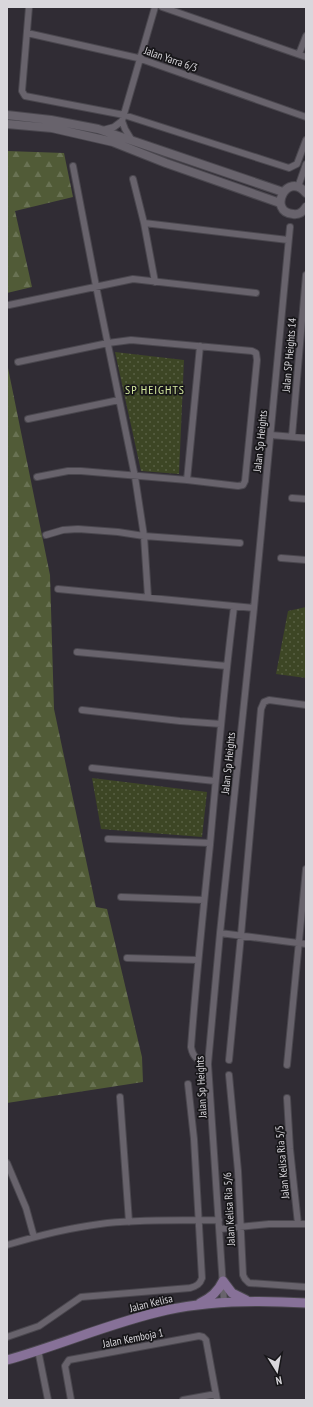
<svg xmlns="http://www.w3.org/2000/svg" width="313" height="1407" viewBox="0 0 313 1407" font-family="'PT Sans Narrow',sans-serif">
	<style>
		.forest { fill: url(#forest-firs) }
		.park { fill: url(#park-dots) }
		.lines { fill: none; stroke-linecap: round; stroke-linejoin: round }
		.minor-casing { stroke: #4a474e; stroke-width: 8 }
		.tertiary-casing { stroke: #4a474e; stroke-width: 10 }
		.secondary-casing { stroke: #4a474e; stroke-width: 11 }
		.minor { stroke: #68636c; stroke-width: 6 }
		.tertiary { stroke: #68636c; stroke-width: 8 }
		.secondary { stroke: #877198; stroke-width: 9 }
		.labels { text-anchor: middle; stroke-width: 3.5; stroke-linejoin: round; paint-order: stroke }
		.street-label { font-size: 11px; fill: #d9d7dc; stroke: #171619 }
		.neighbourhood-label { font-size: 12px; letter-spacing: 1px; fill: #d6ea9f; stroke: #171619 }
	</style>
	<defs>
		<pattern id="forest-firs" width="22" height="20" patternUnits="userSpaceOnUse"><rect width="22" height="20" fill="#515b37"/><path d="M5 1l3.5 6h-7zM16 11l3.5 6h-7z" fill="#697253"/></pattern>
		<pattern id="park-dots" width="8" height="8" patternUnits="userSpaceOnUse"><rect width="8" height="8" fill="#3d4625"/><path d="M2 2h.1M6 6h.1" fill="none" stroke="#586044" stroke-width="1.8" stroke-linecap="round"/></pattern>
	</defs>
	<rect width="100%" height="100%" fill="#302c34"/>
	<!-- forest -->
	<path class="forest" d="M7,151L64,153L73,197L15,211L32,287L7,293Z
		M7,363L50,575L54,709L96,907L107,909L142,1057L143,1082L7,1103Z"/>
	<!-- park -->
	<path class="park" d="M115,352L184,360L179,474L141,471Z
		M306,607V678L276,674L288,611Z
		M92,778L207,792L202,837L101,829Z"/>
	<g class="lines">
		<!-- minor casing -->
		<g class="minor-casing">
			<path id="minor" d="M29,7L22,91L25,96L124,115L289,168L297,164L306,140
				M162,7L306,57
				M27,33L138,58L306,117
				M299,54L306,36
				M122,121L155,7
				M103,130L114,127L122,121L125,129L131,139
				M73,166L96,286L135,477L144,536L148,597
				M133,179L144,223L155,282
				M298,187L306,164
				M144,223L288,240
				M9,305L133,279L256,293
				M18,362L108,343L131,340L252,351L256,353L257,360L245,481L243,485L238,486L187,480L81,471H68L37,477
				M28,419L119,400
				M271,435L306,438
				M292,436L306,275
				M187,480L200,346
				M292,498L306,499
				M46,535L63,530L78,529L118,532L144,536L240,543
				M281,558L306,560
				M58,589L254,608
				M77,652L227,666
				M82,710L180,721L221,724
				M92,768L215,781
				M108,839L210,843
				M121,897L204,900
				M220,933L306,944
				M127,958L198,960
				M229,1060L241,935L261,709L264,702L269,700L306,705
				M208,1064C198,1060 193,1058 191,1047C196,979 203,912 210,845C217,765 224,686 234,607
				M287,1065L306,869
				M229,1075L238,1171L243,1275L245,1279L249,1283L306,1287
				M120,1097L129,1222
				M287,1098L290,1149L298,1224
				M7,1163L26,1208L34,1237
				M220,1229L269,1224H306
				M7,1245C37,1236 68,1228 100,1224C139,1219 179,1221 219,1220
				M224,1302L208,1064L220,933L254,608L290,227
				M7,1337L39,1326L81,1297L190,1288C197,1286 200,1284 202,1278L194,1139L188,1084
				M38,1350L48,1400
				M71,1400L65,1366L69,1360L199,1336L203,1337L206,1340L217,1400
				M183,1400L216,1394"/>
		</g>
		<!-- tertiary casing -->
		<g class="tertiary-casing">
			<path id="tertiary" d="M7,115L51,120L98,129L283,192
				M7,124L52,128L113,142L166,163L280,203
				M306,193C287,170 267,212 293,214C299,215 303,212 306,207"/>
		</g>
		<!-- secondary casing -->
		<g class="secondary-casing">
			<path id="secondary" d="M223,1281L232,1293L246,1300
				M200,1303C211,1298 218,1292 223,1281
				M7,1360C61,1345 112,1322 167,1310C213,1300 259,1300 306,1303"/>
		</g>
		<!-- minor -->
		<use href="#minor" class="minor"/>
		<!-- tertiary -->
		<use href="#tertiary" class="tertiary"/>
		<!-- secondary -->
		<use href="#secondary" class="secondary"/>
	</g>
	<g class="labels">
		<!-- street labels -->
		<g class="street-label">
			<text transform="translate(171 59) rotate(19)" y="4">Jalan Yarra 6/3</text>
			<text transform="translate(289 355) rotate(-85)" y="4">Jalan SP Heights 14</text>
			<text transform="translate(260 441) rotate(-84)" y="4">Jalan Sp Heights</text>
			<text transform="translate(228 763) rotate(-84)" y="4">Jalan Sp Heights</text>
			<text transform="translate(201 1087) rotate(-93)" y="4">Jalan Sp Heights</text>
			<text transform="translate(282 1162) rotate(-95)" y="4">Jalan Kelisa Ria 5/5</text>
			<text transform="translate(229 1209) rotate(-93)" y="4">Jalan Kelisa Ria 5/6</text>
			<text transform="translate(151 1303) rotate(-14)" y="4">Jalan Kelisa</text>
			<text transform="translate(133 1338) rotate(-11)" y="4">Jalan Kemboja 1</text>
		</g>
		<!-- neighbourhood labels -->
		<g class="neighbourhood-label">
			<text x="155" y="394">SP HEIGHTS</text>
		</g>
	</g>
	<!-- border -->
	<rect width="313" height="1407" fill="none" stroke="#d9d7dc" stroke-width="16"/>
	<!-- north arrow -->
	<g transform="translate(277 1371) rotate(169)" stroke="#171619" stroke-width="3" paint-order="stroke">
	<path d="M0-3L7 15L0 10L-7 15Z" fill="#d9d7dc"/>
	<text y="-6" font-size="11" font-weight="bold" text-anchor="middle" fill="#d9d7dc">N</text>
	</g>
</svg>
